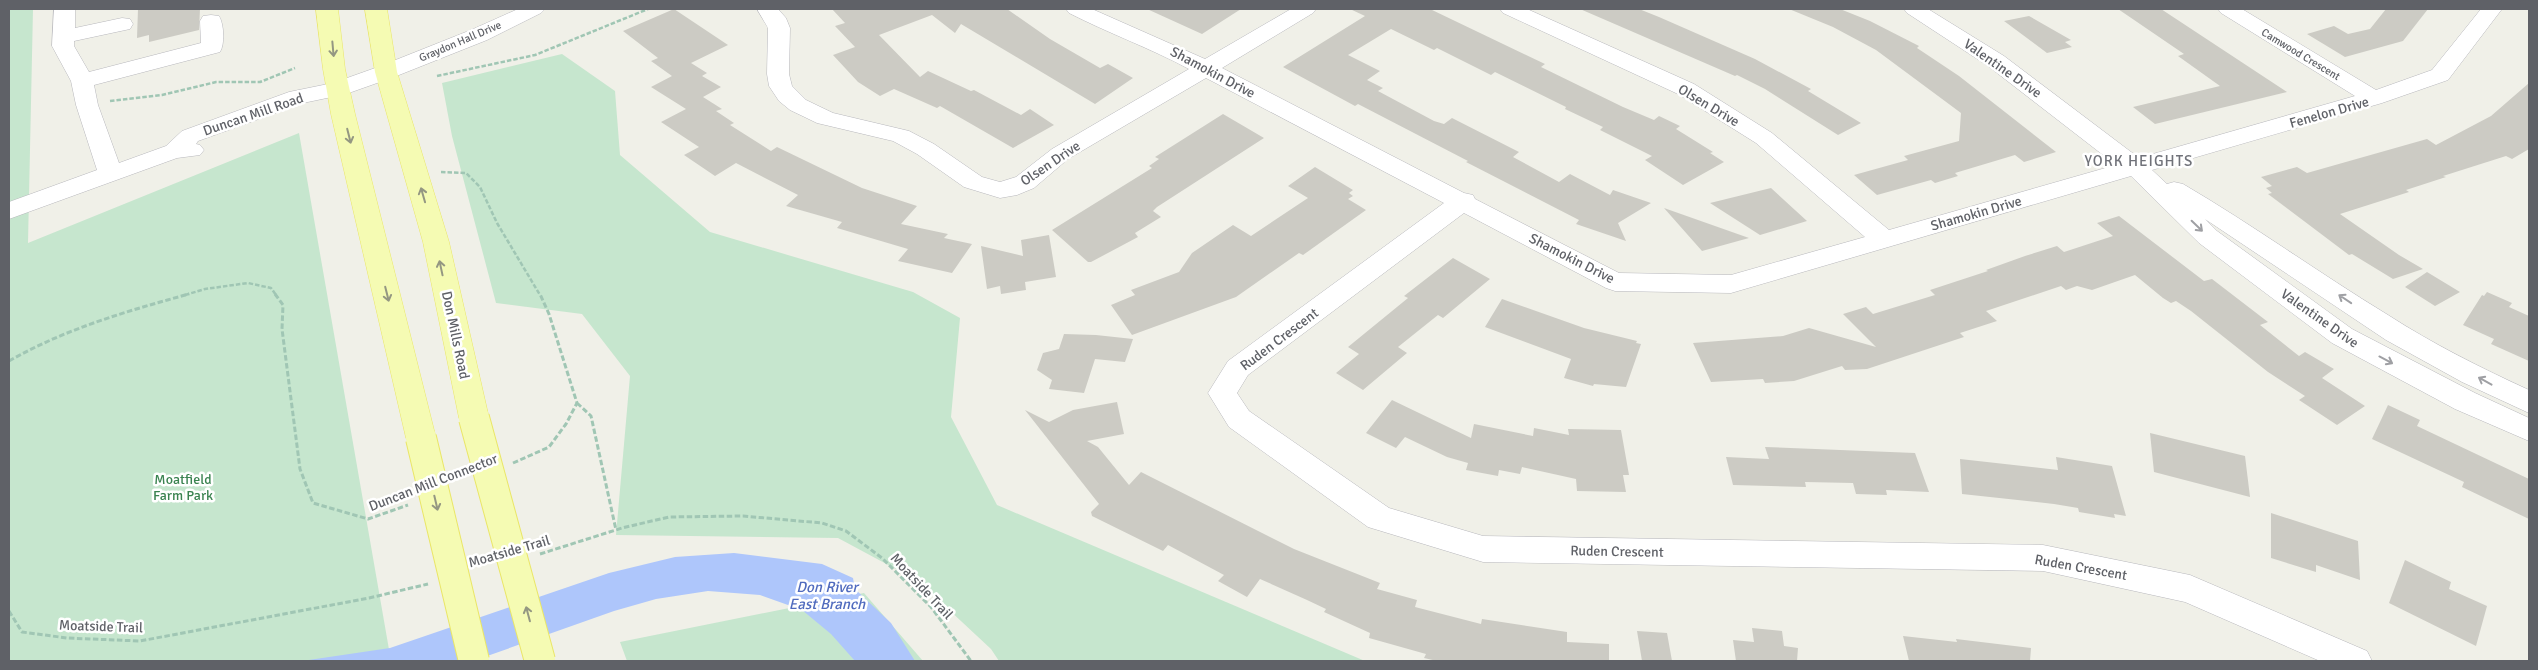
<svg xmlns="http://www.w3.org/2000/svg" width="2538" height="670" viewBox="0 0 2538 670" font-family="Signika,sans-serif">
	<style>
		.green { fill: #c6e6ce }
		.water { fill: #aec6fb }
		.building { fill: #cccbc4 }
		.lines { fill: none; stroke-linecap: round; stroke-linejoin: round }
		.minor-casing { stroke: #b8b8bd; stroke-width: 1 }
		.major-casing { stroke: #eae667; stroke-width: 1 }
		.path-far1 { stroke: #a0c6b4; stroke-width: 2.5; stroke-dasharray: 4.5 2; stroke-linecap: butt }
		.path { stroke: #a0c6b4; stroke-width: 3; stroke-dasharray: 5.5 2.5; stroke-linecap: butt }
		.minor { fill: #fff; fill-rule: evenodd }
		.major { fill: #f5fbb3; fill-rule: evenodd }
		.major-bridge-casing { stroke: #eae667; stroke-width: 32; stroke-linecap: butt }
		.major-bridge { stroke: #f5fbb3; stroke-width: 30 }
		.oneway { stroke: #949782 }
		.oneway2 { stroke: #9fa0a4 }
		.labels { text-anchor: middle; stroke-width: 5; stroke-linejoin: round; paint-order: stroke }
		.far-street-label { font-size: 11px; fill: #5f6167; stroke: #fff }
		.street-label { font-size: 14px; fill: #5f6167; stroke: #fff }
		.park-label { font-size: 14px; fill: #3a8350; stroke: #fff }
		.neighbourhood-label { font-size: 15px; letter-spacing: 1px; fill: #707279; stroke: #fff }
		.water-label { font-size: 15px; font-style: italic; fill: #506bbe; stroke: #fff }
	</style>
	<rect width="100%" height="100%" fill="#f0f0e8"/>
	<!-- green -->
	<path class="green" d="M9,9H33L28,243L299,133L391,661H9Z
		M562,54L615,91L620,155L710,232L913,292L960,318L951,417L997,505L1365,661H999L991,649L918,581L838,538L616,535L630,376L582,314L496,303L452,136L442,83Z
		M864,593L923,661H627L620,642Z"/>
	<!-- water -->
	<path class="water" d="M734,553L822,564L853,578L855,589L891,623L915,661H855L831,634L802,610L760,595L708,591L656,599L614,611L473,661H302L390,648L609,573L675,557Z"/>
	<!-- building -->
	<path class="building" d="M138,9H200L199,30L149,42V35L137,38Z
		M674,9L728,45L691,63L707,73L702,76L721,87L703,97L722,109L716,111L734,123L730,125L771,151L777,147L862,188L917,206L901,224L948,234L944,238L972,244L952,273L898,261L908,249L837,228L842,222L786,206L798,195L736,163L715,176L684,155L699,147L661,122L686,109L651,87L672,76L651,61L658,58L623,31Z
		M832,9H1007L1050,39L1100,68L1108,64L1133,78L1095,104L961,24L955,33L932,15L879,35L920,77L928,71L971,91L974,90L1021,115L1030,109L1054,125L1013,148L940,106L937,108L894,89L880,96L858,82L833,55L855,47L835,26L845,23Z
		M1147,9H1241L1202,34Z
		M1350,9H1430L1545,64L1541,67L1623,107L1654,120L1659,116L1680,126L1676,129L1713,152L1710,153L1724,162L1683,185L1645,160L1652,156L1600,130L1603,127L1565,109L1566,107L1495,72L1491,75L1437,48L1434,50L1391,29L1348,55L1380,71L1367,80L1383,88L1378,91L1434,121L1444,124L1452,118L1519,152L1513,157L1559,182L1570,174L1610,195L1613,190L1651,203L1618,223L1626,241L1576,224L1579,220L1466,162L1468,161L1358,104L1355,106L1283,67L1365,16Z
		M1580,9H1639L1659,17L1755,59L1811,89L1808,91L1861,123L1838,135L1765,89L1737,75L1735,76Z
		M1789,9H1840L1870,21L1919,46L1917,48L1959,76L2056,152L2024,162L2015,155L1955,173L1958,176L1935,183L1931,180L1877,195L1854,175L1908,160L1904,156L1959,141L1961,113L1876,50L1833,27Z
		M2118,9H2161L2287,92L2155,124L2133,107L2220,86L2178,56L2184,54Z
		M2386,9H2428L2403,41L2345,57L2307,34L2334,26L2348,34L2370,29Z
		M2029,16L2071,40L2065,42L2072,47L2047,53L2004,21Z
		M2529,83V149L2512,159L2506,156L2443,176L2446,177L2406,190L2409,192L2340,214L2399,255L2423,269L2393,279L2352,254L2349,255L2268,194L2272,193L2266,188L2272,186L2261,177L2297,167L2307,173L2427,139L2436,145L2491,116Z
		M1223,114L1264,138L1157,207L1153,211L1161,217L1135,233L1138,237L1091,262H1088L1052,230L1152,168L1149,166L1159,159L1155,157Z
		M1315,167L1353,190L1349,193L1353,196L1348,199L1366,210L1303,255L1299,253L1236,297L1132,335L1111,305L1135,295L1131,290L1179,272L1192,253L1233,225L1251,236L1308,198L1288,186Z
		M1771,188L1807,221L1760,235L1710,203Z
		M1664,208L1749,238L1702,251Z
		M2119,216L2204,281L2212,279L2268,322L2260,325L2299,356L2305,352L2334,369L2322,378L2365,406L2337,425L2299,400L2305,396L2268,372L2191,311L2176,301L2171,303L2163,298L2135,275L2092,290L2077,286L2066,290L2061,286L1986,311L1997,321L1960,333L1964,337L1867,369L1845,370L1842,366L1794,381L1765,383L1763,379L1711,382L1693,343L1783,336L1809,328L1876,347L1843,314L1866,307L1873,314L1935,295L1930,290L1988,271L1986,270L2025,256L2057,246L2064,252L2113,236L2097,223Z
		M1049,235L1056,277L1025,282L1026,290L1001,294L1000,286L987,289L981,246L1023,256L1021,240Z
		M1453,258L1490,279L1443,318L1438,315L1398,347L1407,353L1363,390L1336,373L1359,354L1348,347L1408,298L1404,296Z
		M2427,272L2460,292L2435,306L2405,287Z
		M2487,292L2512,303L2509,307L2529,316V361L2491,344L2494,339L2463,325L2482,295L2484,296Z
		M1502,299L1584,328L1637,341L1636,343L1641,344L1626,387L1594,384L1593,386L1564,378L1571,359L1485,327Z
		M1064,334L1096,335L1133,339L1125,362L1095,359L1084,393L1049,389L1052,380L1037,370L1043,353L1059,349Z
		M1392,400L1471,438L1474,424L1533,436L1534,428L1569,435L1568,429L1621,430L1629,475H1623L1626,492L1577,491L1576,479L1522,467L1520,474L1499,470L1498,476L1466,470L1468,463L1447,457L1405,437L1396,448L1366,433Z
		M1117,402L1124,434L1087,441L1098,447L1129,485L1141,472L1294,549L1380,583L1377,589L1417,600L1415,607L1481,624L1482,619L1567,632V642L1609,644V661H1437L1424,658L1426,654L1369,638L1370,633L1324,612L1326,609L1307,600L1260,579L1247,597L1218,581L1224,575L1168,545L1163,551L1092,516L1091,512L1099,504L1025,410L1049,422L1073,410Z
		M2388,405L2420,420L2417,426L2529,479V519L2462,487L2464,482L2372,439Z
		M2150,433L2245,456L2250,497L2154,472Z
		M1765,447L1915,453L1929,492L1886,490L1887,495L1856,494L1853,483L1805,482L1806,487L1733,485L1726,457L1769,459Z
		M2056,457L2112,466L2126,516L2114,514L2115,518L2079,512L2078,508L2054,504L1962,494L1960,459L2058,470Z
		M2271,513L2358,541L2360,580L2316,565V572L2271,558Z
		M2405,560L2451,582L2449,589L2487,606L2476,646L2389,603Z
		M1752,628L1782,631L1784,646L1798,648L1797,661H1736L1733,640L1754,642Z
		M1637,631L1667,633L1672,661H1642Z
		M1903,636L1957,642L1956,639L2031,648L2030,661H1909Z"/>
	<g class="lines">
		<!-- minor casing -->
		<g class="minor-casing">
			<path id="minor" d="M54,9H75V28L122,18L130,19L133,24L130,29L74,41V46L89,72L201,43L200,21L203,16L211,15L219,16C224,24 225,44 220,52L94,85L98,105L119,163L166,146L182,131L289,92L333,83L378,67L471,30L518,9H545L541,13L487,40L394,77L346,94L303,103L198,141L196,144L200,145L204,150L200,155L177,158L9,219V202L97,170L76,105L71,81L52,46Z
				M757,9H778L786,18L790,28L789,74L792,86L806,100L833,113L909,131L934,144L982,177L1000,182L1016,177L1052,149L1189,69C1150,48 1108,33 1069,13L1066,9H1092L1205,59L1291,9H1316L1313,13L1222,68L1464,193L1473,195L1475,199L1619,273L1731,275L1865,237L1756,143L1678,94L1503,13L1500,9H1527L1694,84L1772,133L1889,230L2116,165L1988,66L1907,13L1904,9H1928L2004,56L2139,158L2355,96L2221,13L2218,9H2242L2376,90L2432,70L2481,9H2502L2448,80L2382,103L2152,170L2167,184L2174,182L2183,184C2253,225 2319,273 2388,315C2433,344 2481,368 2529,390V413L2462,382L2386,340L2205,219L2217,231L2352,329L2475,393L2529,418V441L2455,409L2332,343L2199,243L2131,176L1731,293L1615,291L1606,288L1464,213L1248,375L1237,393L1249,411L1389,508L1483,536L2043,545L2190,575L2367,651L2372,661H2320L2185,602L2043,571L1483,562L1368,527L1229,427L1208,393L1228,361L1444,203L1206,78L1068,159L1034,188L1017,195L1000,198L964,187L917,154L893,141L817,123L790,110L779,101L769,86L767,74L768,28Z"/>
		</g>
		<!-- major casing -->
		<g class="major-casing">
			<path id="major" d="M316,9H338L345,69L355,114L436,438L431,446L421,449L411,446L406,438L331,114L323,69Z
				M365,9H387L397,72L449,242L489,418L484,426L474,429L464,426L459,418L423,242L375,72Z"/>
		</g>
		<!-- path-far1 -->
		<path class="path-far1" d="M437,76L535,55L648,9
			M110,101L162,95L216,82H260L295,68
			M441,172L466,173L480,187L497,223L540,295
			M185,295L205,289L248,283L271,288L276,295"/>
		<!-- path -->
		<path class="path" d="M275,294L283,305L282,329L300,469L313,503L368,519L408,505
			M9,361C65,329 127,311 189,294
			M577,403L591,416L616,530
			M513,463L549,447L566,424L577,403L549,314L540,294
			M540,554L622,528L669,517L743,516L822,523L846,531L882,558L931,607L971,661
			M9,611L22,632L67,638L140,641L369,598L428,584"/>
		<!-- minor -->
		<use href="#minor" class="minor"/>
		<!-- major -->
		<use href="#major" class="major"/>
		<!-- major-bridge casing -->
		<g class="major-bridge-casing">
			<path id="major-bridge" d="M474,418L540,661
				M421,438L474,661"/>
		</g>
		<!-- major-bridge -->
		<use href="#major-bridge" class="major-bridge"/>
	</g>
	<!-- one-way arrows -->
	<defs><path id="oneway-shaft" d="M-6 0H5M1.5-3L5.5 0L1.5 3" fill="none" stroke-width="1.6" stroke-linecap="round" stroke-linejoin="round" transform="scale(1.25)"/></defs>
	<g class="oneway">
		<use href="#oneway-shaft" transform="translate(333 49) rotate(85)"/>
		<use href="#oneway-shaft" transform="translate(349 136) rotate(76)"/>
		<use href="#oneway-shaft" transform="translate(423 195) rotate(-106)"/>
		<use href="#oneway-shaft" transform="translate(441 268) rotate(-102)"/>
		<use href="#oneway-shaft" transform="translate(387 294) rotate(76)"/>
		<use href="#oneway-shaft" transform="translate(436 503) rotate(77)"/>
		<use href="#oneway-shaft" transform="translate(528 614) rotate(-105)"/>
	</g>
	<g class="oneway2">
		<use href="#oneway-shaft" transform="translate(2197 226) rotate(44)"/>
		<use href="#oneway-shaft" transform="translate(2345 299) rotate(-146)"/>
		<use href="#oneway-shaft" transform="translate(2386 360) rotate(28)"/>
		<use href="#oneway-shaft" transform="translate(2485 381) rotate(-151)"/>
	</g>
	<g class="labels">
		<!-- far-street labels -->
		<g class="far-street-label">
			<text transform="translate(460 41) rotate(-23)" y="4">Graydon Hall Drive</text>
			<text transform="translate(2301 54) rotate(31)" y="4">Camwood Crescent</text>
		</g>
		<!-- street labels -->
		<g class="street-label">
			<text transform="translate(2003 68) rotate(35)" y="5">Valentine Drive</text>
			<text transform="translate(1213 72) rotate(28)" y="5">Shamokin Drive</text>
			<text transform="translate(1709 105) rotate(31)" y="5">Olsen Drive</text>
			<text transform="translate(2329 112) rotate(-16)" y="5">Fenelon Drive</text>
			<text transform="translate(253 114) rotate(-19)" y="5">Duncan Mill Road</text>
			<text transform="translate(1050 163) rotate(-34)" y="5">Olsen Drive</text>
			<text transform="translate(1976 213) rotate(-16)" y="5">Shamokin Drive</text>
			<text transform="translate(1572 258) rotate(27)" y="5">Shamokin Drive</text>
			<text transform="translate(2320 318) rotate(35)" y="5">Valentine Drive</text>
			<text transform="translate(456 335) rotate(78)" y="5">Don Mills Road</text>
			<text transform="translate(1279 339) rotate(-37)" y="5">Ruden Crescent</text>
			<text transform="translate(433 482) rotate(-21)" y="5">Duncan Mill Connector</text>
			<text transform="translate(509 551) rotate(-16)" y="5">Moatside Trail</text>
			<text transform="translate(1617 551) rotate(1)" y="5">Ruden Crescent</text>
			<text transform="translate(2081 567) rotate(10)" y="5">Ruden Crescent</text>
			<text transform="translate(922 586) rotate(47)" y="5">Moatside Trail</text>
			<text transform="translate(101 626) rotate(2)" y="5">Moatside Trail</text>
		</g>
		<!-- park labels -->
		<g class="park-label">
			<text x="183" y="484">Moatfield<tspan x="183" dy="16">Farm Park</tspan></text>
		</g>
		<!-- neighbourhood labels -->
		<g class="neighbourhood-label">
			<text x="2139" y="166">YORK HEIGHTS</text>
		</g>
		<!-- water labels -->
		<g class="water-label">
			<text x="827" y="592">Don River<tspan x="827" dy="17">East Branch</tspan></text>
		</g>
	</g>
	<!-- border -->
	<rect width="2538" height="670" fill="none" stroke="#5f6167" stroke-width="20"/>
</svg>
